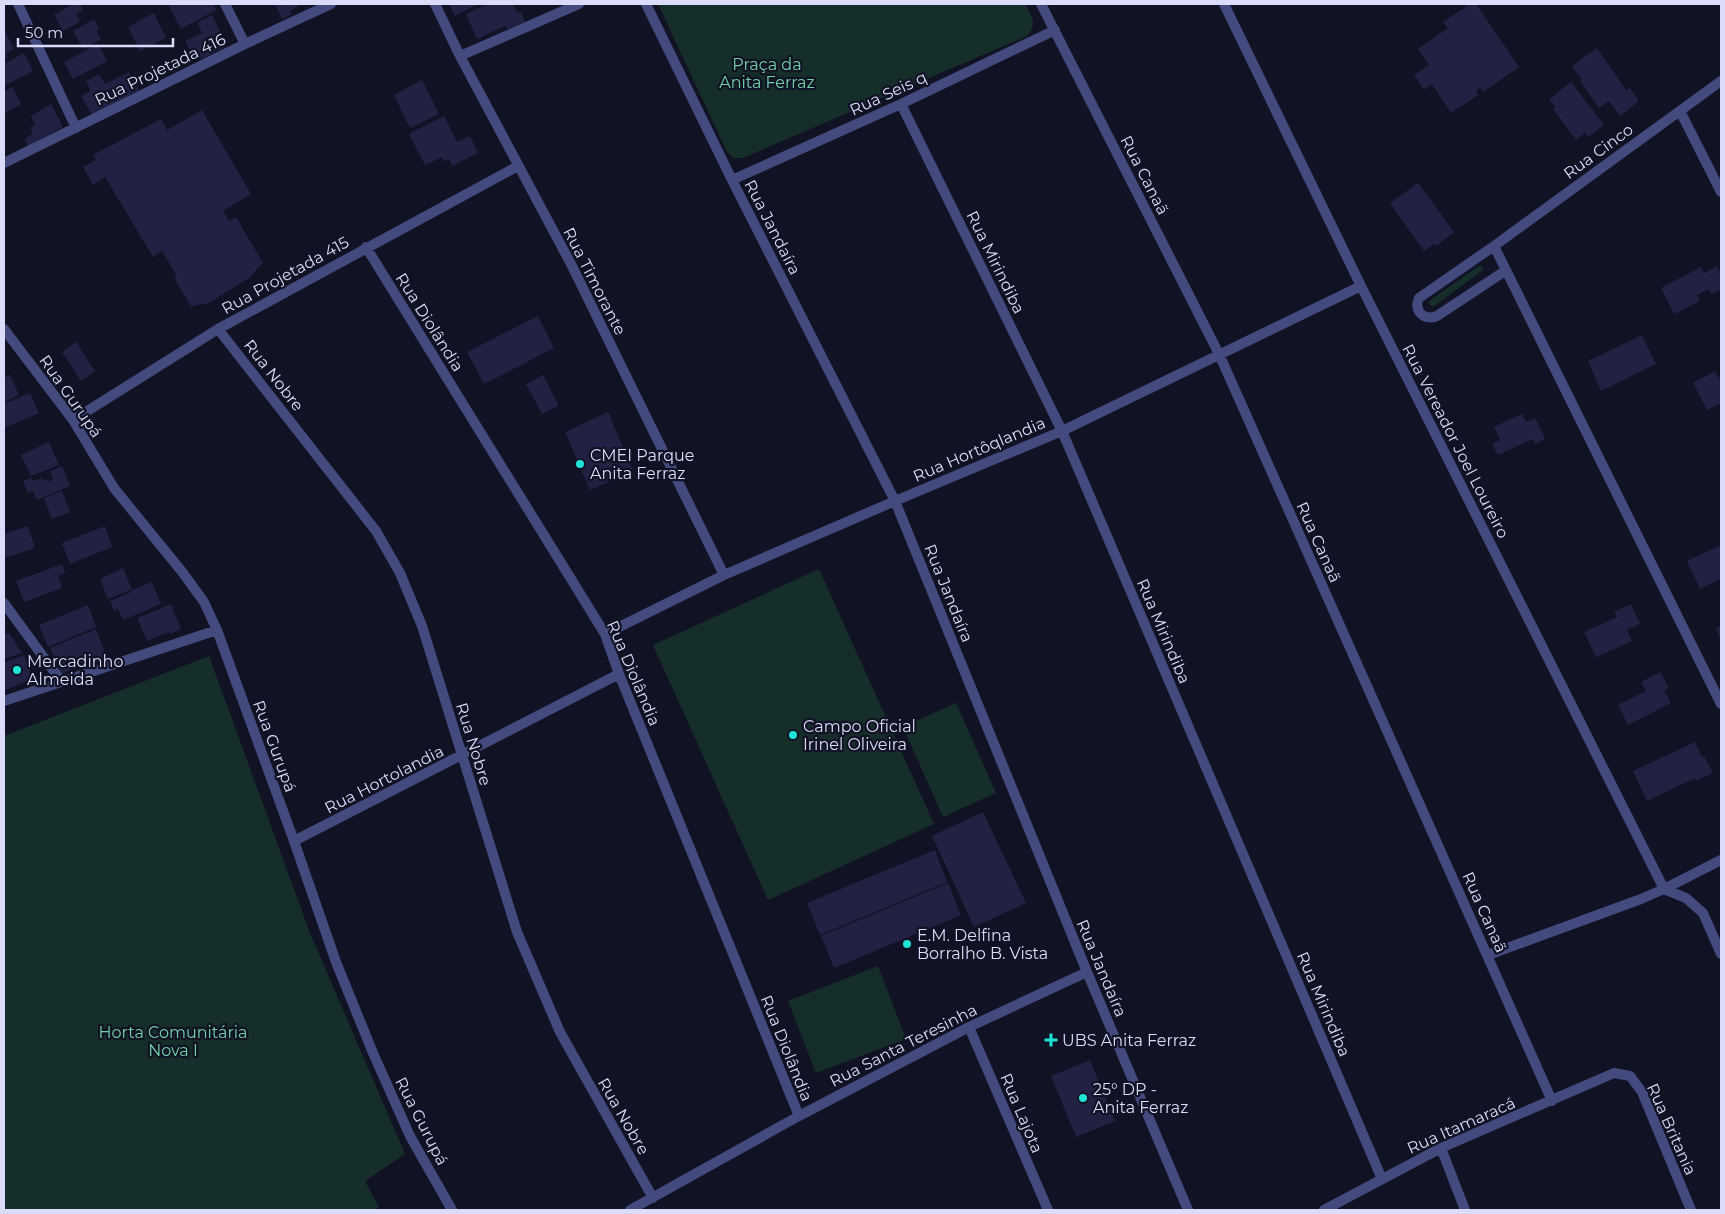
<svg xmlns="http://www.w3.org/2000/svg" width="1725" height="1214" viewBox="0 0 1725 1214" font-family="Montserrat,sans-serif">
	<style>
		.green { fill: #162e29 }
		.building { fill: #222143 }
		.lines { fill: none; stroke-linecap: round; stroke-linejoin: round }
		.street { stroke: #434b7e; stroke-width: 10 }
		.poi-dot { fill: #1ee3d6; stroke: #121225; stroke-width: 2 }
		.labels { text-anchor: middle; stroke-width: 4.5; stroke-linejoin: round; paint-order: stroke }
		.park-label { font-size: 16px; fill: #6fd2a9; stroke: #121225 }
		.street-label { font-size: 16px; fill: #dbdcfa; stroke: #121225 }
		.poi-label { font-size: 16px; fill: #dbdcfa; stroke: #121225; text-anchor: start }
	</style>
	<rect width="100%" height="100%" fill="#121225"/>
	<!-- green -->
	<path class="green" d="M658,4H1025C1032,17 1038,22 1027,36L743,158H733L726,150Z
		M1479,266H1481L1483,270L1433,307L1429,304V301Z
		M819,569L934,824L768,900L653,645Z
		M209,656L310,933L405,1154L365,1181L379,1207L373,1210H4V736Z
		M956,703L996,793L943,817L903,727Z
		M878,966L906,1039L816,1073L788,1001Z"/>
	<!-- building -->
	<path class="building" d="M73,4H80L83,10L76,14L80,22L63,31L54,15Z
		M173,4H213L216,10L181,29L169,6Z
		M275,4H298L299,6L290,11L292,14L282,19Z
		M449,4H478L455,16Z
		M488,4H513L517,13L521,12L525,22L507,29L505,26L477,39L466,14Z
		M1470,4H1476L1519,67L1483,92L1480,88L1476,91L1478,95L1451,113L1432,84L1424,90L1414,75L1429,65L1418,49L1448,28L1443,22Z
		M154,13L166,38L140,51L128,27Z
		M212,15L227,46L199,60L194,50L191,52L185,41L202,33L197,23Z
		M94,19L99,29L96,30L101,39L83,49L73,31Z
		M6,33L14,49L6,54L8,57L4,60V34Z
		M98,44L107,61L73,79L64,62Z
		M1597,48L1626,90L1630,88L1639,101L1620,116L1609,101L1599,108L1580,81L1582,80L1572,66Z
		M24,53L33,71L4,86V64Z
		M129,72L139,90L92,115L81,96L91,91L86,81L99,74L105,84Z
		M422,80L439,114L410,128L394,95Z
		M1571,82L1604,125L1588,137L1585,133L1576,140L1553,109L1555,107L1549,99Z
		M12,87L21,104L4,114V92Z
		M51,104L63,127L28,146L24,139L33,134L30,127L35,125L31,116Z
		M202,110L251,194L223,211L229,221L236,217L263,263L249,278L209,303L191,306L174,278L177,276L162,251L153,257L105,177L93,185L83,167L96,160L93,155L161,119L167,130Z
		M444,116L457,142L470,136L478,153L452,166L449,159L444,161L442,157L425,165L409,134Z
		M1418,183L1454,232L1436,246L1434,244L1424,251L1390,203Z
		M1717,266L1721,274V289L1711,294L1709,289L1697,295L1700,301L1674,314L1661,288L1701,267L1704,273Z
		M538,316L554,348L484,384L467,352Z
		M1642,335L1656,364L1601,391L1588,361Z
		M76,342L95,371L81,381L62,352Z
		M1715,371L1719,378L1721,377V403L1707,410L1693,383Z
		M10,375L19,395L4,402V378Z
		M543,375L559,406L542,414L526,384Z
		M30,393L39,413L4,428V404Z
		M608,412L633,471L590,490L565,432Z
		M1522,414L1526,422L1535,418L1545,439L1535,444L1533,439L1498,455L1492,444L1500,440L1494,427Z
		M49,442L59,465L31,476L21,455Z
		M62,466L70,486L37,500L33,491L28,493L23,481L31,478L33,481L42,478L43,481L47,479L48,482L53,479L50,471Z
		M62,491L70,512L52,519L44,498Z
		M28,526L35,548L4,558V534Z
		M105,526L112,547L70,564L62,543Z
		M1721,545V579L1700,589L1687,561Z
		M62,564L65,573L58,576L62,588L24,602L16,581Z
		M123,568L132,590L152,582L161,604L123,620L118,609L114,611L110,601L131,592L130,590L108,599L100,579Z
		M171,604L181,629L170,634L169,632L147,641L137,618Z
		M1631,604L1640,624L1627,630L1632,641L1596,657L1584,632L1617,617L1614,612Z
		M88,605L96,627L48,647L39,625Z
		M1721,626V641L1716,628Z
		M96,629L106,655L61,674L50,648Z
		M9,633L22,653L4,659V634Z
		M24,655L33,678L4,691V663Z
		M1660,672L1669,688L1664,690L1671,703L1628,725L1618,705L1646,691L1641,682Z
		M1695,742L1702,757L1704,756L1713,773L1696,781L1695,778L1647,801L1633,771Z
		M983,812L1026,903L974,927L932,836Z
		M935,850L947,882L820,935L807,903Z
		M948,883L961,915L834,968L821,936Z
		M1090,1060L1115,1121L1076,1137L1051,1076Z"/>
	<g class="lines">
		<!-- street -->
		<path class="street" d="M18,4L76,128
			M225,4L245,44
			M435,4L460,56L571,264L724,575
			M646,4L732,180L895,501L1087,972L1188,1210
			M1041,4L1219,354L1552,1101
			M1224,4L1361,286L1664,889L1686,898L1703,913L1721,954
			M460,56L579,4
			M901,104L1062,431L1382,1179
			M1680,111L1721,192
			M4,163L245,44L331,4
			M732,180L901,104L1055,30
			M1494,246L1721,704
			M366,247L605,634L619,674L799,1116
			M1505,271L1437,316C1424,321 1413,311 1419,298L1494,246L1721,81
			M4,329L73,420L114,488L183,573L204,602L217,630L294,841L336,962L373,1053L410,1136L452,1210
			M218,329L376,531L400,573L422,626L517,932L560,1032L653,1198
			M73,420L218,329L518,166
			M4,603L61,681
			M605,634L724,575L895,501L1062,431L1361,286
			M4,701L217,630
			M294,841L619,674
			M1488,955L1641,899L1664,889L1721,860
			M969,1027L1048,1210
			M1441,1148L1465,1210
			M630,1210L799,1116L969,1027L1087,972
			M1324,1210L1441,1148L1614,1073L1630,1076L1642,1092L1691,1210"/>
	</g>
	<!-- markers -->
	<g class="poi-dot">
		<circle cx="580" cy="464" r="5"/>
		<circle cx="17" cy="670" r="5"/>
		<circle cx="793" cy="735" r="5"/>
		<circle cx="907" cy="944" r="5"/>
		<path d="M1048.5 1032.5h5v5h5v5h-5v5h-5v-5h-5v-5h5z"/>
		<circle cx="1083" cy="1098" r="5"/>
	</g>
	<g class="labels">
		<!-- park labels -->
		<g class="park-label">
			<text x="767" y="70">Praça da<tspan x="767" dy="18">Anita Ferraz</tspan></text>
			<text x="173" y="1038">Horta Comunitária<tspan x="173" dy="18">Nova I</tspan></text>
		</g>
		<!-- street labels -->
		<g class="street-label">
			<text transform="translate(160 69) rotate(-26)" y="6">Rua Projetada 416</text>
			<text transform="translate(888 93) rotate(-25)" y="6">Rua Seis q</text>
			<text transform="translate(1598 151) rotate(-36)" y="6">Rua Cinco</text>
			<text transform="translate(1145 175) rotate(63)" y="6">Rua Canaã</text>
			<text transform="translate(773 227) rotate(63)" y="6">Rua Jandaíra</text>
			<text transform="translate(996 262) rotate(64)" y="6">Rua Mirindiba</text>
			<text transform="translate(285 275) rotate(-29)" y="6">Rua Projetada 415</text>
			<text transform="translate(595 281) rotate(63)" y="6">Rua Timorante</text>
			<text transform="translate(430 322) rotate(58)" y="6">Rua Diolândia</text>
			<text transform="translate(274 375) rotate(52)" y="6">Rua Nobre</text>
			<text transform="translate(71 396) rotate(55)" y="6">Rua Gurupá</text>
			<text transform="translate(1456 441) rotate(63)" y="6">Rua Vereador Joel Loureiro</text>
			<text transform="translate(979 449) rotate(-23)" y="6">Rua Hortôqlandia</text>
			<text transform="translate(1319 542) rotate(66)" y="6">Rua Canaã</text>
			<text transform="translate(949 593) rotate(68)" y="6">Rua Jandaíra</text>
			<text transform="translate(1164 631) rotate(67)" y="6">Rua Mirindiba</text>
			<text transform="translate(634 673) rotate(67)" y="6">Rua Diolândia</text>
			<text transform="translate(474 744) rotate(73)" y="6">Rua Nobre</text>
			<text transform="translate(275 746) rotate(70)" y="6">Rua Gurupá</text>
			<text transform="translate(384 779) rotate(-27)" y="6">Rua Hortolandia</text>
			<text transform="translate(1485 912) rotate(66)" y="6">Rua Canaã</text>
			<text transform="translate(1102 968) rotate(67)" y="6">Rua Jandaíra</text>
			<text transform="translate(1324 1004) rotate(67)" y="6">Rua Mirindiba</text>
			<text transform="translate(903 1045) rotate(-27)" y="6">Rua Santa Teresinha</text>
			<text transform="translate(787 1048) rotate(68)" y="6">Rua Diolândia</text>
			<text transform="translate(1022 1113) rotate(67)" y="6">Rua Lajota</text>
			<text transform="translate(624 1116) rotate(60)" y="6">Rua Nobre</text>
			<text transform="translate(422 1121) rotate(63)" y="6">Rua Gurupá</text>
			<text transform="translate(1461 1125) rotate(-24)" y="6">Rua Itamaracá</text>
			<text transform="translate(1672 1129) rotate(66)" y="6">Rua Britania</text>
		</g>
		<!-- poi labels -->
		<g class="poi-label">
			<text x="590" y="461">CMEI Parque<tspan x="590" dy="18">Anita Ferraz</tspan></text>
			<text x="27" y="667">Mercadinho<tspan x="27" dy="18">Almeida</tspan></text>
			<text x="803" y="732">Campo Oficial<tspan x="803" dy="18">Irinel Oliveira</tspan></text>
			<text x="917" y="941">E.M. Delfina<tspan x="917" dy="18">Borralho B. Vista</tspan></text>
			<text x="1062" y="1046">UBS Anita Ferraz</text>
			<text x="1093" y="1095">25° DP -<tspan x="1093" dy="18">Anita Ferraz</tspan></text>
		</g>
	</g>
	<!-- border -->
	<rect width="1725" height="1214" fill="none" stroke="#dbdcfa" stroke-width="10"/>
	<!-- scale -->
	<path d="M18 38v8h155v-8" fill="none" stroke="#dbdcfa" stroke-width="2.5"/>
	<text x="25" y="38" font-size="15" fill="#dbdcfa" stroke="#121225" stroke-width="4" paint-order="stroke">50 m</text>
</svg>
